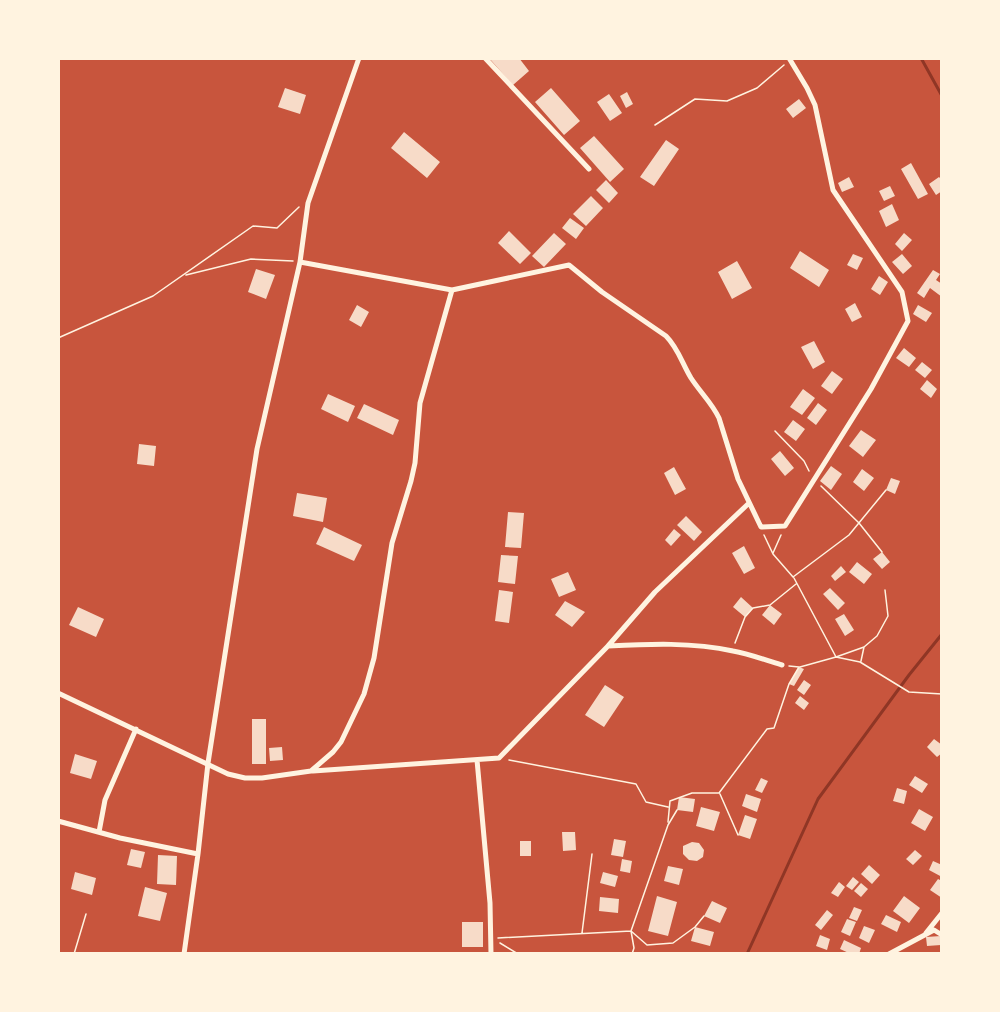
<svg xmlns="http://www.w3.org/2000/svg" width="1000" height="1012" viewBox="0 0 1000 1012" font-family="Roboto,sans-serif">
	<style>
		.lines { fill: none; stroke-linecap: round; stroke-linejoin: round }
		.stream { stroke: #8f3625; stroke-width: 3 }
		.building { fill: #f7dbc8 }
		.path { stroke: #fff3e0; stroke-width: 1.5 }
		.minor { stroke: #fff3e0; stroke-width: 5 }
	</style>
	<rect width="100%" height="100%" fill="#c8553d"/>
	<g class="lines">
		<!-- stream -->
		<path class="stream" d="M921,58L942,96
			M747,954L818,799L909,675L942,634"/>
	</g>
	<!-- building -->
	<path class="building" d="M489,58H519L529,71L513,85Z
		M285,88L306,95L300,114L278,107Z
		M551,88L580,121L564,135L535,102Z
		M627,92L633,104L626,108L620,96Z
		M609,94L622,113L610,121L597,102Z
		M799,99L806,108L793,118L786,109Z
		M404,132L440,162L427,178L391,148Z
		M594,136L624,169L610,182L580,148Z
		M666,140L679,149L654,186L640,177Z
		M911,163L928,194L918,199L901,169Z
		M849,177L854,187L842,192L838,183Z
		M939,177L942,180V191L936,195L929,184Z
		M606,180L618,193L609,203L596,190Z
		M890,186L895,196L884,201L879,191Z
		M591,196L603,208L586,226L573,214Z
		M892,204L899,220L886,227L879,211Z
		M570,218L584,228L576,239L562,228Z
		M509,231L531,253L520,264L498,243Z
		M554,233L566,244L544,267L532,256Z
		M904,233L912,240L902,251L895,244Z
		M800,251L829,270L819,287L790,268Z
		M853,254L863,258L857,270L847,265Z
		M902,254L912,266L903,274L892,262Z
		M737,261L752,288L732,299L718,272Z
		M256,269L275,275L266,299L248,292Z
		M933,270L940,274L936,280L942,284V297L930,288L924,298L917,293Z
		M879,276L888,282L880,295L871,289Z
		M855,303L862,317L852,322L845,309Z
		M357,305L369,312L361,327L349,320Z
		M918,305L932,313L926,322L913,314Z
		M814,341L825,362L813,369L801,347Z
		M904,348L916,358L909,367L896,358Z
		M922,362L932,370L925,378L915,370Z
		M832,371L843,379L832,394L821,386Z
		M927,380L937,389L931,398L920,389Z
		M803,389L815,398L802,415L790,407Z
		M328,394L355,406L348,422L321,409Z
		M818,403L827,410L816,425L807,418Z
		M364,404L399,420L393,435L357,418Z
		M793,420L805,429L796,441L784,432Z
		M861,430L876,440L863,457L849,446Z
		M139,444L156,446L154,466L137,464Z
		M780,451L794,468L785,476L771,459Z
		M831,466L842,474L831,490L820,481Z
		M674,467L686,489L675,495L664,473Z
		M862,469L874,478L864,491L853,482Z
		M891,478L900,481L895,494L886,490Z
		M297,493L327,498L323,522L293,516Z
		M508,512L524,513L521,548L505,547Z
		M686,516L702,532L694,541L677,525Z
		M324,527L362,545L354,561L316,544Z
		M674,529L681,535L671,546L665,540Z
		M744,546L755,568L744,574L732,553Z
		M882,552L890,562L882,569L873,559Z
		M501,555L518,556L515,584L498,582Z
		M857,562L872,574L864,584L849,572Z
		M841,566L846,572L835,581L831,576Z
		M568,572L576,590L559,597L551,579Z
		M830,588L845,603L838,610L823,594Z
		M499,590L513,592L509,623L495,621Z
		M741,597L753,608L745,617L733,607Z
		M565,601L585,612L572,627L555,615Z
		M770,605L782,614L774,625L762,615Z
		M78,607L104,619L96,637L69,625Z
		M844,614L854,630L845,636L835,619Z
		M799,667L804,669L794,686L789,684Z
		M804,680L811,685L804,695L797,690Z
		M605,685L624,697L604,727L585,715Z
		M800,696L809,703L804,710L795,703Z
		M252,719H266V764H252Z
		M934,739L942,745V753L937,757L927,747Z
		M282,747L283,760L270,761L269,748Z
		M75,754L97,761L91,779L70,773Z
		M915,776L928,784L922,793L909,785Z
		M761,778L768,781L762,793L755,790Z
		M897,788L907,791L904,804L893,801Z
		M746,794L761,799L757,812L742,806Z
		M679,797L695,799L693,812L677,810Z
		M701,807L720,812L714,831L696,826Z
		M919,809L933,817L925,831L911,823Z
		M745,815L757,819L750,839L738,835Z
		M562,832H575L576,850L563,851Z
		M614,839L626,841L623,857L611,855Z
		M520,841H531V856H520Z
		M692,842L699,843L704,850L703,857L697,861L689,860L683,854V846Z
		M131,849L145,852L141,868L127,865Z
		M915,850L922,856L913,865L906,859Z
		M158,855L177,856L176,885L157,884Z
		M622,859L632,861L630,873L620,871Z
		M933,861L942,865V877L929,870Z
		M869,865L880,875L872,884L861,874Z
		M668,866L683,869L679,885L664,881Z
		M75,872L96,878L92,895L71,889Z
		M603,872L618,876L615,887L600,883Z
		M853,877L859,882L852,890L846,886Z
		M938,879L942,881V898L930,890Z
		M839,882L845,887L838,897L831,893Z
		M861,883L868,889L861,897L854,891Z
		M145,887L167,893L160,921L138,916Z
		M657,896L677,902L668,936L648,931Z
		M904,896L920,908L909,923L893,911Z
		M600,897L619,899L618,913L599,911Z
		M712,901L727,908L720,923L704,916Z
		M854,907L862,910L857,921L849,918Z
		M827,910L833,915L821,930L815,925Z
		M886,915L901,922L897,932L881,924Z
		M847,919L856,922L850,936L841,932Z
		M462,922H483V947H462Z
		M864,926L875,930L869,943L859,938Z
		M695,927L714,932L710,946L691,941Z
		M820,935L830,939L827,950L816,946Z
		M941,936V945L927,946L926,937Z
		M844,940L861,948L859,954H851L840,949Z"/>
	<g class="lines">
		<!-- path -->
		<path class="path" d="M655,125L695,99L727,101L757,88L784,65
			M186,275L251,259L293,261
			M58,338L153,296L253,226L277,228L299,207
			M775,431L804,461L809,471
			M821,486L859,523L882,552
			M764,535L773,554L793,577L849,535L886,490
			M773,553L781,535
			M794,578L836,657L864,647
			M735,643L745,617L753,608L770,605L796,584
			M861,661L864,647L877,636L888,616L885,590
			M800,667L836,657L860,662L909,692L942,694
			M509,760L636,784L646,802L668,807
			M720,794L738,835
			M668,822L670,801L692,793H719L767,729L774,728L789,684L799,667L789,666
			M582,933L592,854
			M498,938L631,931L668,825L677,810
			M500,943L518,954
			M74,954L86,914
			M632,954L634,948L631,931L647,945L673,943L695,927L704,916"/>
		<!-- minor -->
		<path class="minor" d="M485,58L589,169
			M300,262L452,290L569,265L602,292L666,336C678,348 682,363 691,378C700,392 712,403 719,418L738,479L761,527L785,526L871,389L908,321L902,292L833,190L815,105L807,88L789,58
			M608,646C649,644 693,642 733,651C749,654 766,660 782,665
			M58,693L228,774L245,778H262L311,771L333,752L341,742L364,694L374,658L392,543L411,481L415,463L420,403L452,290
			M477,760L490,903L491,954
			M313,771L499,758L608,646L655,592L748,504
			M58,821L120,838L198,854
			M99,832L105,800L136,729
			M926,933L942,913
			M184,954L198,854L208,763L257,449L300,262L308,203L359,58
			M889,954L934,930L942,935"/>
	</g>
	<!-- border -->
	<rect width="1000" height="1012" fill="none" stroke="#fff3e0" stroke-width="120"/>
</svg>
